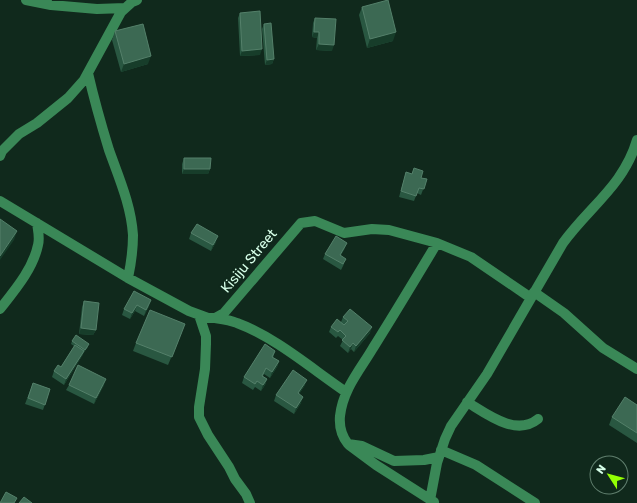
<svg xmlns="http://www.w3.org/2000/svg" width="637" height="503" font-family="Rubik,sans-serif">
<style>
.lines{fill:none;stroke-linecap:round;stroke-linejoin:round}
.minor{stroke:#3a8857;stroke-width:10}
.wall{fill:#295741}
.shaded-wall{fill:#173d2a}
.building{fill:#3c6953;stroke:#54806a}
.labels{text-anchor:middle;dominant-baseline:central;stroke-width:4;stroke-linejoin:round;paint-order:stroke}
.street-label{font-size:14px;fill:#d7ffe9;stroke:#10291c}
</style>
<rect width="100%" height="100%" fill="#10291c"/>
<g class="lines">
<path class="minor" d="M 26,0 L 51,5 L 97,9 L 125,8
M 88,73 C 94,99 101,124 109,150 C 119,178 131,205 133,235 C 133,250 131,264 128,278
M 0,156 L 2,151 L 19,134 L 37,123 L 68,98 L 84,80 L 121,12 L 132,2 L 137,0
M 0,201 L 128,278 L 189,311 L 208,318 L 215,318 L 224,313 L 301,223 L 315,221 L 344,233 L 372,229 L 389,230 L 437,243 L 471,257 L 531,298
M 437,243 C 416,278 395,313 373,348 C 360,370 343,389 340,416 C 339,427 341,435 348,444 L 362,446 L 394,461 L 424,460 L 439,457
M 534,292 L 564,313 L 603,348 L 637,369
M 0,309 C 15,290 33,269 38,245 C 40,238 38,230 37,223
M 199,315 L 206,336 L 206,344 L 205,369 L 199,407 L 199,417 L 208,435 L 229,467 L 235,479 L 246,494 L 250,503
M 215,318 C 222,319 230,320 237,323 C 275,337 312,369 346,392
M 467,402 C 487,414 516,437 538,419
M 349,445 L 376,465 L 434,502
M 441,450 L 476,465 L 535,503
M 430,500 L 437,463 L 445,439 L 451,426 L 487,374 L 563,243 C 589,207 624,185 637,140"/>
</g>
<path class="wall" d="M 362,7 L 393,41 L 367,48 L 359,15 Z
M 240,13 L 260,55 L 240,56 L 238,18 Z
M 315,18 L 332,51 L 316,50 L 317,38 L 312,37 L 313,23 Z
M 264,24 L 274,59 L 272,64 L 265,65 L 262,29 Z
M 115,31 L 148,64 L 121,72 L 112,40 Z
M 184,158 L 210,169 L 208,174 L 182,174 L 182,164 Z
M 414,168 L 421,178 L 427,179 L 421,195 L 417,193 L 414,201 L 399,197 L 406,172 L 412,174 Z
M 191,233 L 216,242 L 211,251 L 189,239 Z
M 345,248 L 341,255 L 344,264 L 341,270 L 323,259 L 325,254 Z
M 134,291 L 149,306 L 144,316 L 135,311 L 130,319 L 122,315 L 124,309 Z
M 84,301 L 96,330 L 93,335 L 79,334 L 82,307 Z
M 343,317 L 370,333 L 354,352 L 351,349 L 348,353 L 340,346 L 343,340 L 338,336 L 336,338 L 329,332 L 331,327 L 341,322 Z
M 182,332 L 168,365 L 133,351 L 136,343 Z
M 72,341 L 88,347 L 84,352 L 82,356 L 64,385 L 52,377 L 54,371 L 61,367 L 74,346 L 71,344 Z
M 275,351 L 273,358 L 279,361 L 277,367 L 270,378 L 264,374 L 263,376 L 267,379 L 265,385 L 261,391 L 255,387 L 253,390 L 242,383 L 244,377 Z
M 33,383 L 50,389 L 43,410 L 25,404 Z
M 69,385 L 104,385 L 94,404 L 66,390 Z
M 305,385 L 299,394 L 301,403 L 294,414 L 274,401 L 276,395 Z
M 637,405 L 637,443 L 609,425 L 612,417 Z"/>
<path class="shaded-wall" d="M 314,32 L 319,32 L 317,38 L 312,37 Z
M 396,32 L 393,41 L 367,48 L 370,39 Z
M 319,44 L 334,45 L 332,51 L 316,50 Z
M 262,49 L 260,55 L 240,56 L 242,51 Z
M 151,56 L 148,64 L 121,72 L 124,64 Z
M 274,59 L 272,64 L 265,65 L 267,60 Z
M 184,169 L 210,169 L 208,174 L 182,174 Z
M 17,231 L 14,240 L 0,260 L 0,256 Z
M 218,236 L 216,242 L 211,251 L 213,245 Z
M 347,243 L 345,248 L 338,260 L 340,255 Z
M 151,300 L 149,306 L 144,316 L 146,310 Z
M 137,305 L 135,311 L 130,319 L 132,313 Z
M 372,327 L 370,333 L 354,352 L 356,346 Z
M 81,328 L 96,330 L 93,335 L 79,334 Z
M 353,343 L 351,349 L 348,353 L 350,347 Z
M 84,351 L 82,356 L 64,385 L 66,379 Z
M 279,361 L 277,367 L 270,378 L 272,372 Z
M 106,379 L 104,385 L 94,404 L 96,398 Z
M 267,379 L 265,385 L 261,391 L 263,385 Z
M 307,380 L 305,385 L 296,399 L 298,393 Z
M 303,397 L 301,403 L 294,414 L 296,408 Z"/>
<path class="building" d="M 388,0 L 396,32 L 370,39 L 362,7 Z
M 260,11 L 262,49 L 242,51 L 240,13 Z
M 315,18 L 336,19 L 334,45 L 319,44 L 319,32 L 314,32 Z
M 271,23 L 274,59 L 267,60 L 264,24 Z
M 143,24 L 151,56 L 124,64 L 115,31 Z
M 184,158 L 211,158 L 210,169 L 184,169 Z
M 414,168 L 423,171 L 421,178 L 427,179 L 424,189 L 419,188 L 416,196 L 401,191 L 406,172 L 412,174 Z
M 0,219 L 17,231 L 0,256 Z
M 197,224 L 218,236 L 213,245 L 191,233 Z
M 336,236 L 347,243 L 340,255 L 346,259 L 343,264 L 325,254 Z
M 134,291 L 151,300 L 146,310 L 137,305 L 132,313 L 124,309 Z
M 84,301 L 99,303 L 96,330 L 81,328 Z
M 350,309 L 372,327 L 356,346 L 353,343 L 350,347 L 342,340 L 346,336 L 340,330 L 338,332 L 331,327 L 337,319 L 344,325 L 348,321 L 343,317 Z
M 150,310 L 185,324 L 172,357 L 136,343 Z
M 76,335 L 89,344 L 85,350 L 72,341 Z
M 265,344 L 275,351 L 272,357 L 279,361 L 272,372 L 266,368 L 262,376 L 267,379 L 263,385 L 257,381 L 255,384 L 244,377 Z
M 75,345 L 84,351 L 66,379 L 54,371 L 58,365 L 61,367 Z
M 78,365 L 106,379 L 96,398 L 69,385 Z
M 293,370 L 307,380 L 298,393 L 303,397 L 296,408 L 276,395 Z
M 33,383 L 50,389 L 45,405 L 28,398 Z
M 625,397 L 637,405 L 637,433 L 612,417 Z
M 6,492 L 17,498 L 14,503 L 0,503 Z
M 24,497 L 32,503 L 19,503 Z"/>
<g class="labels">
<g class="street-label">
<text transform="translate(249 261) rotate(-50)">Kisiju Street</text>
</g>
</g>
<g transform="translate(609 475) rotate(306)"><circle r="19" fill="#10291c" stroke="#607f6e"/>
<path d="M0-3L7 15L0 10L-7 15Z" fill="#93ff03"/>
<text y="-6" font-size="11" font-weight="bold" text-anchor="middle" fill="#d7ffe9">N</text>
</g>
</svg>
